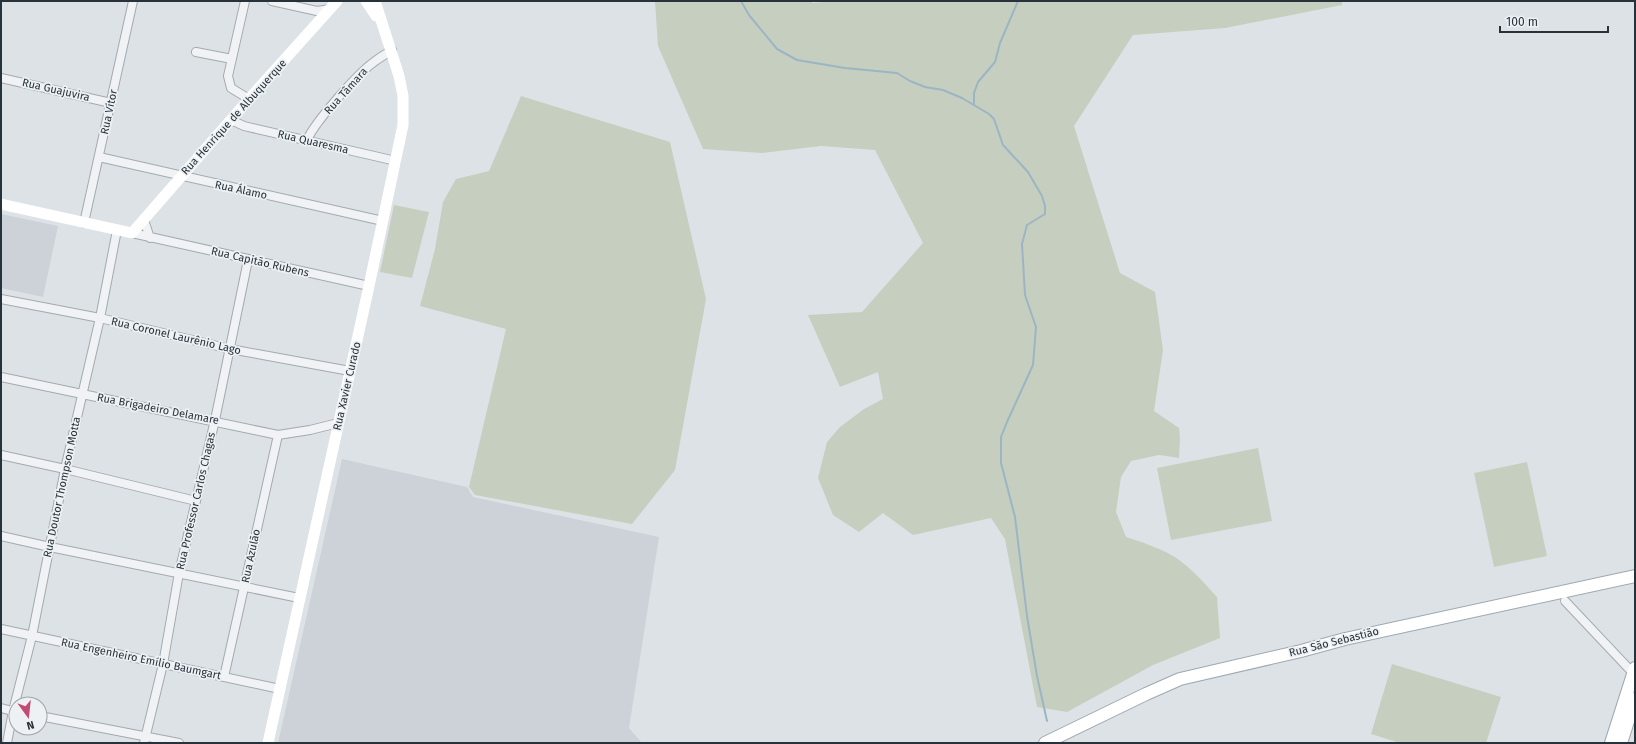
<svg xmlns="http://www.w3.org/2000/svg" width="1636" height="744" font-family="'Fira Sans',sans-serif">
<style>
.built{fill:#ccd2d7}
.green{fill:#c6cfbf}
.lines{fill:none;stroke-linecap:round;stroke-linejoin:round}
.stream{stroke:#9bb5c4;stroke-width:2}
.minor-casing{stroke:#a3aaaf;stroke-width:10}
.primary-casing{stroke:#9ea8b1;stroke-width:14}
.minor{stroke:#f0f2f5;stroke-width:8}
.secondary{stroke:#fff;stroke-width:11}
.primary{stroke:#fff;stroke-width:12}
.labels{text-anchor:middle;dominant-baseline:central;stroke-width:3.5;stroke-linejoin:round;paint-order:stroke}
.street-label{font-size:11px;fill:#28323b;stroke:#edf1f4}
</style>
<rect width="100%" height="100%" fill="#dde2e6"/>
<path class="built" d="M 1,214 L 58,226 L 43,297 L 1,288 Z
M 342,459 L 467,487 L 473,497 L 659,537 L 629,728 L 642,743 L 278,743 Z"/>
<path class="green" d="M 655,1 L 812,1 L 812,3 L 837,1 L 1342,1 L 1342,5 L 1225,28 L 1133,35 L 1074,126 L 1120,273 L 1155,292 L 1163,350 L 1154,411 L 1179,428 L 1180,437 L 1179,458 L 1159,455 L 1131,461 L 1121,477 L 1116,512 L 1126,537 C 1142,542 1159,548 1173,556 C 1190,566 1204,583 1217,597 L 1220,638 L 1153,665 L 1067,712 L 1037,707 L 1005,539 L 991,518 L 913,535 L 883,513 L 859,532 L 833,515 L 818,478 L 827,442 L 840,427 L 864,409 L 883,399 L 878,372 L 840,387 L 808,315 L 862,312 L 923,243 L 875,150 L 821,146 L 762,153 L 703,149 L 658,46 Z
M 521,96 L 670,142 L 706,299 L 675,470 L 632,524 L 475,495 L 469,487 L 506,329 L 420,306 L 435,249 L 443,202 L 456,179 L 489,171 Z
M 394,205 L 429,212 L 412,278 L 380,272 Z
M 1258,448 L 1272,521 L 1171,540 L 1157,468 Z
M 1527,462 L 1547,556 L 1494,567 L 1474,473 Z
M 1392,664 L 1501,697 L 1486,743 L 1400,743 L 1371,734 Z"/>
<g class="lines">
<path class="stream" d="M 741,1 L 749,15 L 777,49 L 797,60 L 845,68 L 897,73 L 910,81 L 925,87 L 943,90 L 962,98 L 989,114 L 994,119 L 1003,145 L 1028,172 L 1042,196 L 1045,206 L 1045,214 L 1027,225 L 1022,244 L 1025,295 L 1036,327 L 1033,365 L 1007,422 L 1001,437 L 1001,463 L 1015,517 L 1027,616 L 1037,676 L 1047,721
M 974,104 L 974,93 L 978,82 L 995,62 L 1000,43 L 1018,1"/>
<g class="minor-casing">
<path id="minor" d="M 245,1 L 228,76 L 231,88 L 249,99
M 272,1 L 317,11 L 330,9
M 196,52 L 232,59
M 1,78 L 111,103
M 231,120 L 244,126 L 396,161
M 307,140 C 315,122 357,74 374,62 C 379,58 386,54 392,50
M 99,157 L 383,221
M 144,220 L 150,238
M 84,223 L 133,1
M 132,233 L 369,286
M 1,299 L 100,318 L 230,349 L 350,371
M 1,377 L 278,435 L 310,430 L 338,423
M 1,455 L 65,469 L 196,501
M 1,536 L 50,547 L 299,598
M 1565,601 L 1633,673
M 1,629 L 280,689
M 224,677 L 278,435
M 1,708 L 16,712
M 40,716 L 179,743
M 7,743 L 13,711 L 32,636 L 65,469 L 100,318 L 117,230
M 144,743 L 163,664 L 179,573 L 215,420 L 248,260"/>
</g>
<g class="primary-casing">
<path id="primary" d="M 1045,743 L 1146,694 L 1180,679 L 1301,651 L 1345,639 L 1635,576
M 1611,743 L 1635,668
M 1621,743 L 1635,699"/>
</g>
<use href="#minor" class="minor"/>
<path class="secondary" d="M 366,1 L 376,16
M 1,204 L 132,233 L 249,99 L 337,1
M 268,743 L 369,286 L 403,125 L 403,96 L 399,76 L 375,1"/>
<use href="#primary" class="primary"/>
</g>
<g class="labels">
<g class="street-label">
<text transform="translate(56 90) rotate(13)">Rua Guajuvira</text>
<text transform="translate(346 91) rotate(-48)">Rua Tâmara</text>
<text transform="translate(109 112) rotate(-78)">Rua Vítor</text>
<text transform="translate(234 117) rotate(-48)">Rua Henrique de Albuquerque</text>
<text transform="translate(313 142) rotate(13)">Rua Quaresma</text>
<text transform="translate(241 190) rotate(12)">Rua Álamo</text>
<text transform="translate(260 262) rotate(13)">Rua Capitão Rubens</text>
<text transform="translate(176 336) rotate(13)">Rua Coronel Laurênio Lago</text>
<text transform="translate(347 386) rotate(-77)">Rua Xavier Curado</text>
<text transform="translate(158 409) rotate(11)">Rua Brigadeiro Delamare</text>
<text transform="translate(62 487) rotate(-78)">Rua Doutor Thompson Motta</text>
<text transform="translate(196 501) rotate(-77)">Rua Professor Carlos Chagas</text>
<text transform="translate(251 556) rotate(-78)">Rua Azulão</text>
<text transform="translate(1334 642) rotate(-14)">Rua São Sebastião</text>
<text transform="translate(141 659) rotate(12)">Rua Engenheiro Emílio Baumgart</text>
</g>
</g>
<rect width="1636" height="744" fill="none" stroke="#28323b" stroke-width="4"/>
<g transform="translate(28 716) rotate(165)"><circle r="19" fill="#edf1f4" stroke="#9ea5aa"/>
<path d="M0-3L7 15L0 10L-7 15Z" fill="#c34b71"/>
<text y="-6" font-size="11" font-weight="bold" text-anchor="middle" fill="#28323b">N</text>
</g>
<path d="M1500 26v6h108v-6" fill="none" stroke="#28323b" stroke-width="2"/>
<text x="1506" y="26" font-size="12" fill="#28323b" stroke="#edf1f4" stroke-width="3" paint-order="stroke">100 m</text>
</svg>
